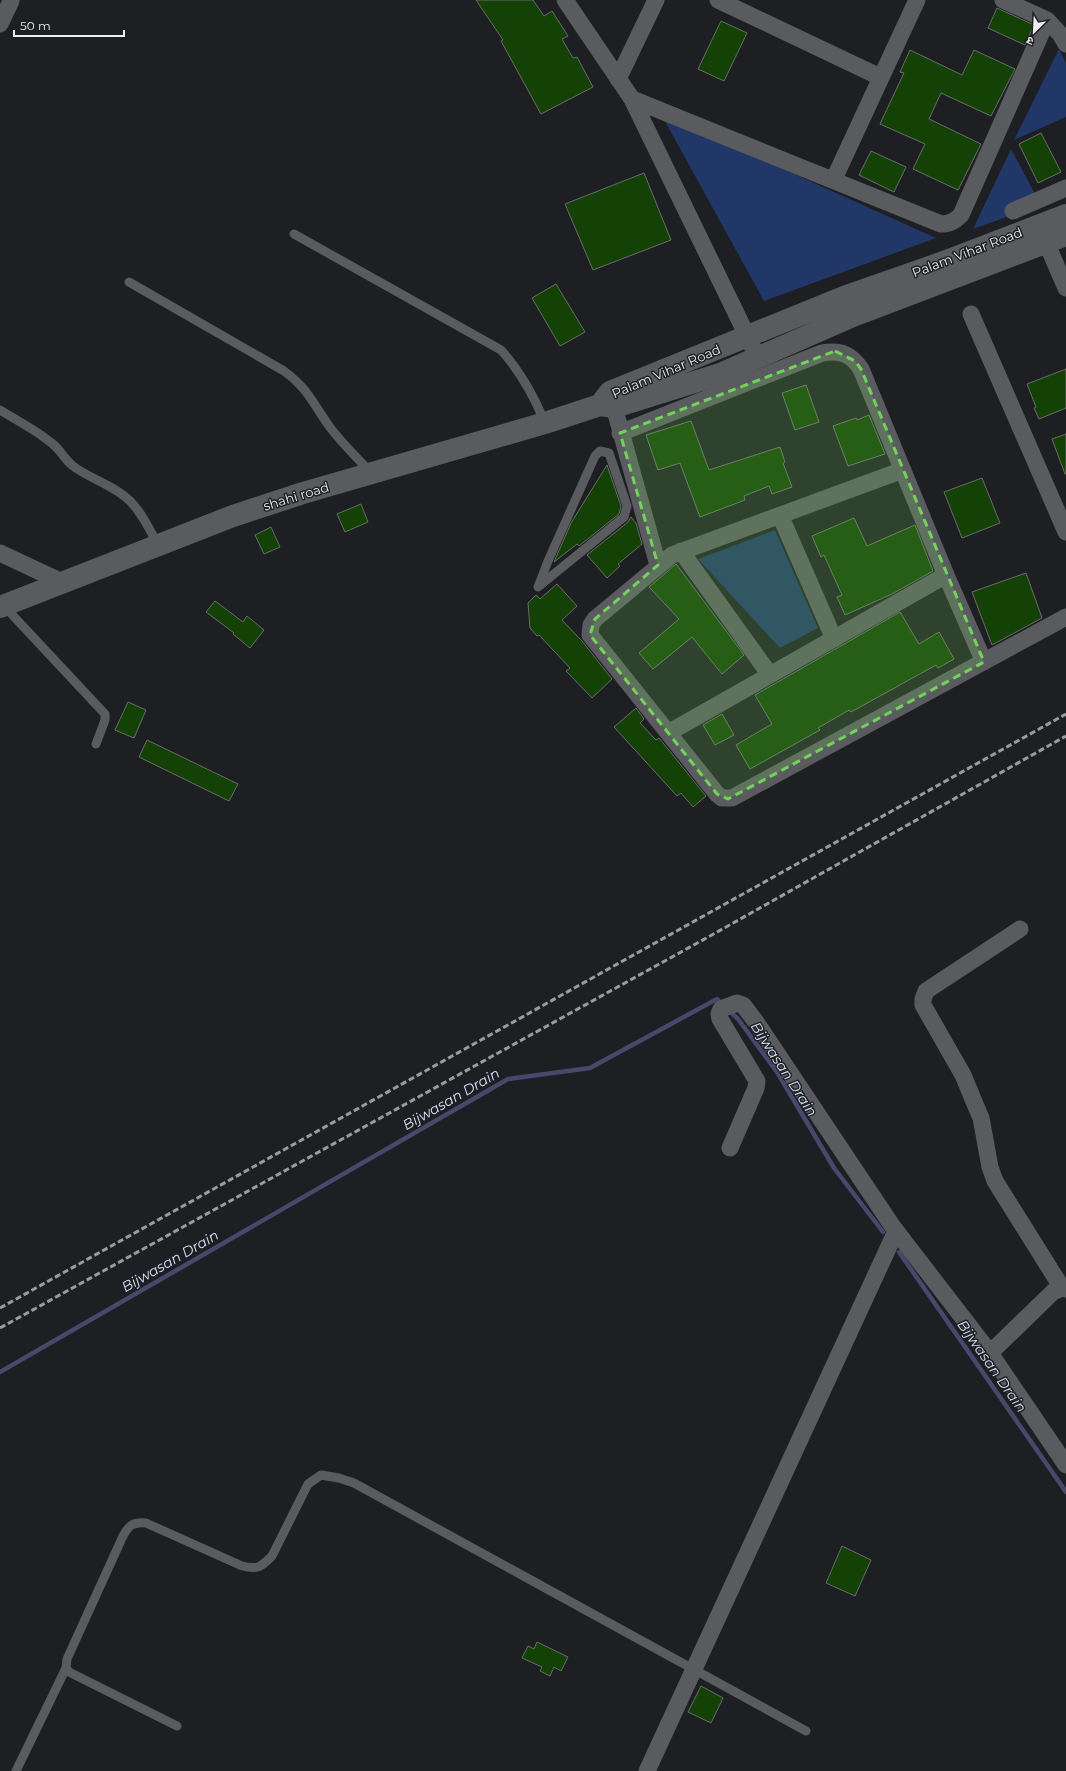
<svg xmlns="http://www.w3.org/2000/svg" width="1066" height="1771" font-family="Montserrat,'Noto Sans Devanagari',sans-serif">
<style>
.green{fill:#213767}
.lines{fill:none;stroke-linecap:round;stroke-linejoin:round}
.stream{stroke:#47486c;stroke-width:4.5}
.building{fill:#134106;stroke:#6a6d69}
.service{stroke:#595b5f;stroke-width:9}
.minor{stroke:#595b5f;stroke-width:17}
.tertiary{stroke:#595b5f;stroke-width:22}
.rail{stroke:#999b9e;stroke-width:3;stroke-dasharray:6 3;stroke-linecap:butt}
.marked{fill:#73d25c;fill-opacity:0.2;stroke:#73d25c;stroke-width:3;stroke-dasharray:8 5;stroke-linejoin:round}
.labels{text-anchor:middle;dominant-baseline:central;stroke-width:3;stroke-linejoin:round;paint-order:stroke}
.street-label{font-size:13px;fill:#ecedf0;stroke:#1d1f23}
.water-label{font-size:14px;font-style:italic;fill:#d8e3f8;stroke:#1d1f23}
</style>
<rect width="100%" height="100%" fill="#1d1f23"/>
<path class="green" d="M 1059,49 L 1066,63 L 1066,117 L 1014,140 Z
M 661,114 L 936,238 L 764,301 Z
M 1011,149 L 1041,205 L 973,229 Z
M 775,530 L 818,628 L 780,648 L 698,559 Z"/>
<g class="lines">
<path class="stream" d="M 728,1010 L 738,1019 L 777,1072 L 834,1168 L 883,1232
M 899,1252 L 1066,1492
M 0,1372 L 508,1079 L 590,1068 L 717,999 L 723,1005"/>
</g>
<path class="building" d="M 476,0 L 533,0 L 544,16 L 552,11 L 568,36 L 562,39 L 573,58 L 577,57 L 593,87 L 541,114 L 501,41 L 503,40 Z
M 997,8 L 1034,25 L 1025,45 L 988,28 Z
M 721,21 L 747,33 L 724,81 L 698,69 Z
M 910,50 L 962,75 L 974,50 L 1015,69 L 991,116 L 941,93 L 929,119 L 981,144 L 958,190 L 913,169 L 925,144 L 880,124 L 904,73 L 900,72 Z
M 1041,133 L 1061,172 L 1038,183 L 1019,144 Z
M 871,151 L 906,167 L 894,192 L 859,175 Z
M 644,173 L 671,240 L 593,270 L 565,204 Z
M 556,284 L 585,332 L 560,346 L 532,298 Z
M 1066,369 L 1066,408 L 1039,419 L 1034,408 L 1036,407 L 1027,384 Z
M 806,385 L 819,422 L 795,430 L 782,393 Z
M 869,415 L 885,454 L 848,466 L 833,426 L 856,418 L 857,420 Z
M 691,421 L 709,470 L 780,447 L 785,462 L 783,463 L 792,487 L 772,494 L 769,486 L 744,496 L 745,500 L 700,517 L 680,463 L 658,470 L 646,435 Z
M 1066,434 L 1066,474 L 1065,474 L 1052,439 Z
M 607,465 L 621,506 L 619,514 L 579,546 L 577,544 L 554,562 L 571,523 Z
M 982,478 L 1000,523 L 962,538 L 944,492 Z
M 361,504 L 368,522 L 345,532 L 337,514 Z
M 631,517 L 636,523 L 642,544 L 618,564 L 620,566 L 607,578 L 587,555 L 628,522 Z
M 854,518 L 867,546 L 915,525 L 933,571 L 892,594 L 845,615 L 837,597 L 842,595 L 824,555 L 821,557 L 812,536 Z
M 271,527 L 280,547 L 264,554 L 255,535 Z
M 676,564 L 744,655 L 722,674 L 692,637 L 653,669 L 639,653 L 679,619 L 649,587 Z
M 1026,573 L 1042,618 L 992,645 L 972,592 Z
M 557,584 L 577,606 L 562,620 L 582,641 L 612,679 L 592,698 L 566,671 L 570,668 L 539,635 L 537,636 L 530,628 L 528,603 L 536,595 L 540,599 Z
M 215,601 L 243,622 L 247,616 L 264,630 L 250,648 L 233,634 L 234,633 L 206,612 Z
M 900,612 L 919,644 L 939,632 L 954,659 L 938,668 L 936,665 L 851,712 L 849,710 L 818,728 L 820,730 L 750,769 L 736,745 L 772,724 L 755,695 Z
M 128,702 L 146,710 L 134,738 L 115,730 Z
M 636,708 L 644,719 L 640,723 L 656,740 L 659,738 L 706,796 L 693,807 L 681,793 L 677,796 L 614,727 Z
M 722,714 L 734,735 L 715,745 L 703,725 Z
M 147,740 L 238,784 L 229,801 L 139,757 Z
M 842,1546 L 871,1560 L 855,1596 L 826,1583 Z
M 537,1642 L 568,1657 L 561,1671 L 554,1667 L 550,1676 L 540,1671 L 542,1667 L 522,1658 L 528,1646 L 534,1649 Z
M 701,1686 L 723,1698 L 711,1723 L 688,1712 Z"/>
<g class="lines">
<path class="service" d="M 294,234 L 501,350 C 521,372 534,396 545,423
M 129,282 L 284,371 C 307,388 311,400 327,423 C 339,441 356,456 370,472
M 0,410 C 18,421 38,431 54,445 C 61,451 65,460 73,466 C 90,479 114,485 130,501 C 142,513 150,530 158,545
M 600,451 L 609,453 L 627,506 L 624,517 L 538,587 L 548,561 L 595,456 Z
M 4,606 L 105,714 L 105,720 L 96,744
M 177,1726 L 69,1672 L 66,1668 L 67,1659 L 123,1536 C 129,1525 133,1522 146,1523 L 242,1566 C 258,1570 261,1567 272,1556 L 308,1484 L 321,1475 L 339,1478 L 354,1483 L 806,1731
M 16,1771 L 66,1668"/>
<path class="minor" d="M 565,0 L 632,99 L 753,348
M 718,0 L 880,77
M 1003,0 L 1047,20 L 1060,34 L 1066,44
M 0,24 L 11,1
M 618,79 L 656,0
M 632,99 L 941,224 C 950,224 955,221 961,215 L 1047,20
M 834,179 L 917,0
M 1013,211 L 1066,188
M 1046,242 L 1066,288
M 971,314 L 1066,532
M 611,396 L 658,565
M 620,433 L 822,353 C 841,350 851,354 861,369 L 946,575 L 984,662
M 903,470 L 672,555 L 595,619 L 591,625 L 590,635 L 717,794 L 722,798 L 732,798 L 1066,617
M 780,515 L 834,639
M 681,551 L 770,675
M 0,553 L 64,583
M 668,733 L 946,575
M 1020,929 L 926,991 L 923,999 L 923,1005 L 963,1075 L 975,1104 L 981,1118 L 990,1167 L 995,1181 L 1062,1288 L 1066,1289
M 730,1148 L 756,1088 L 757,1081 L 720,1019 L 719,1014 L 721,1009 L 737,1003 L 743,1005 L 756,1022 L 893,1227 L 990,1353 L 1066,1465
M 990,1353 L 1053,1292 L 1062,1288
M 647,1771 L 896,1231"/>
<path class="tertiary" d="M 600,405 L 610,392 L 844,297 L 941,263 L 1066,215
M 0,607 L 233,516 L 303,493 L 545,423 L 600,405 L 615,407 L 720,374 L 853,316 L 1066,235"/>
<path class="rail" d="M 0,1308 L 1066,714
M 0,1328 L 710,936 L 1066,736"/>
</g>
<path class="marked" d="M 835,351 L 855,361 L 861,369 L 984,662 L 728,799 L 717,794 L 590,635 L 595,619 L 658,565 L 620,433 Z"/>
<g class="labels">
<g class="street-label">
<text transform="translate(967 252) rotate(-21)">Palam Vihar Road</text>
<text transform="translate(666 371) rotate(-23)">Palam Vihar Road</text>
<text transform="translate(296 496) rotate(-17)">shahi road</text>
</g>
<g class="water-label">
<text transform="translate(784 1069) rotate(57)">Bijwasan Drain</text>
<text transform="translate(451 1099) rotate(-30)">Bijwasan Drain</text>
<text transform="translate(170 1261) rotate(-30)">Bijwasan Drain</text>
<text transform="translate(992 1366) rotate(55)">Bijwasan Drain</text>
</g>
</g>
<g transform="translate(1034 32) rotate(204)" stroke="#1d1f23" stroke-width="3" paint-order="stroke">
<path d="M0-3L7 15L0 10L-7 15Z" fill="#ecedf0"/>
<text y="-6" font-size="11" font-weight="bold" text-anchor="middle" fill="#ecedf0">उ</text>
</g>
<path d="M14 30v6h110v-6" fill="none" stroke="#ecedf0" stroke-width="2"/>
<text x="20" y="30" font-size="12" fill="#ecedf0" stroke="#1d1f23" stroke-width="3" paint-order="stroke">50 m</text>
</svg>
